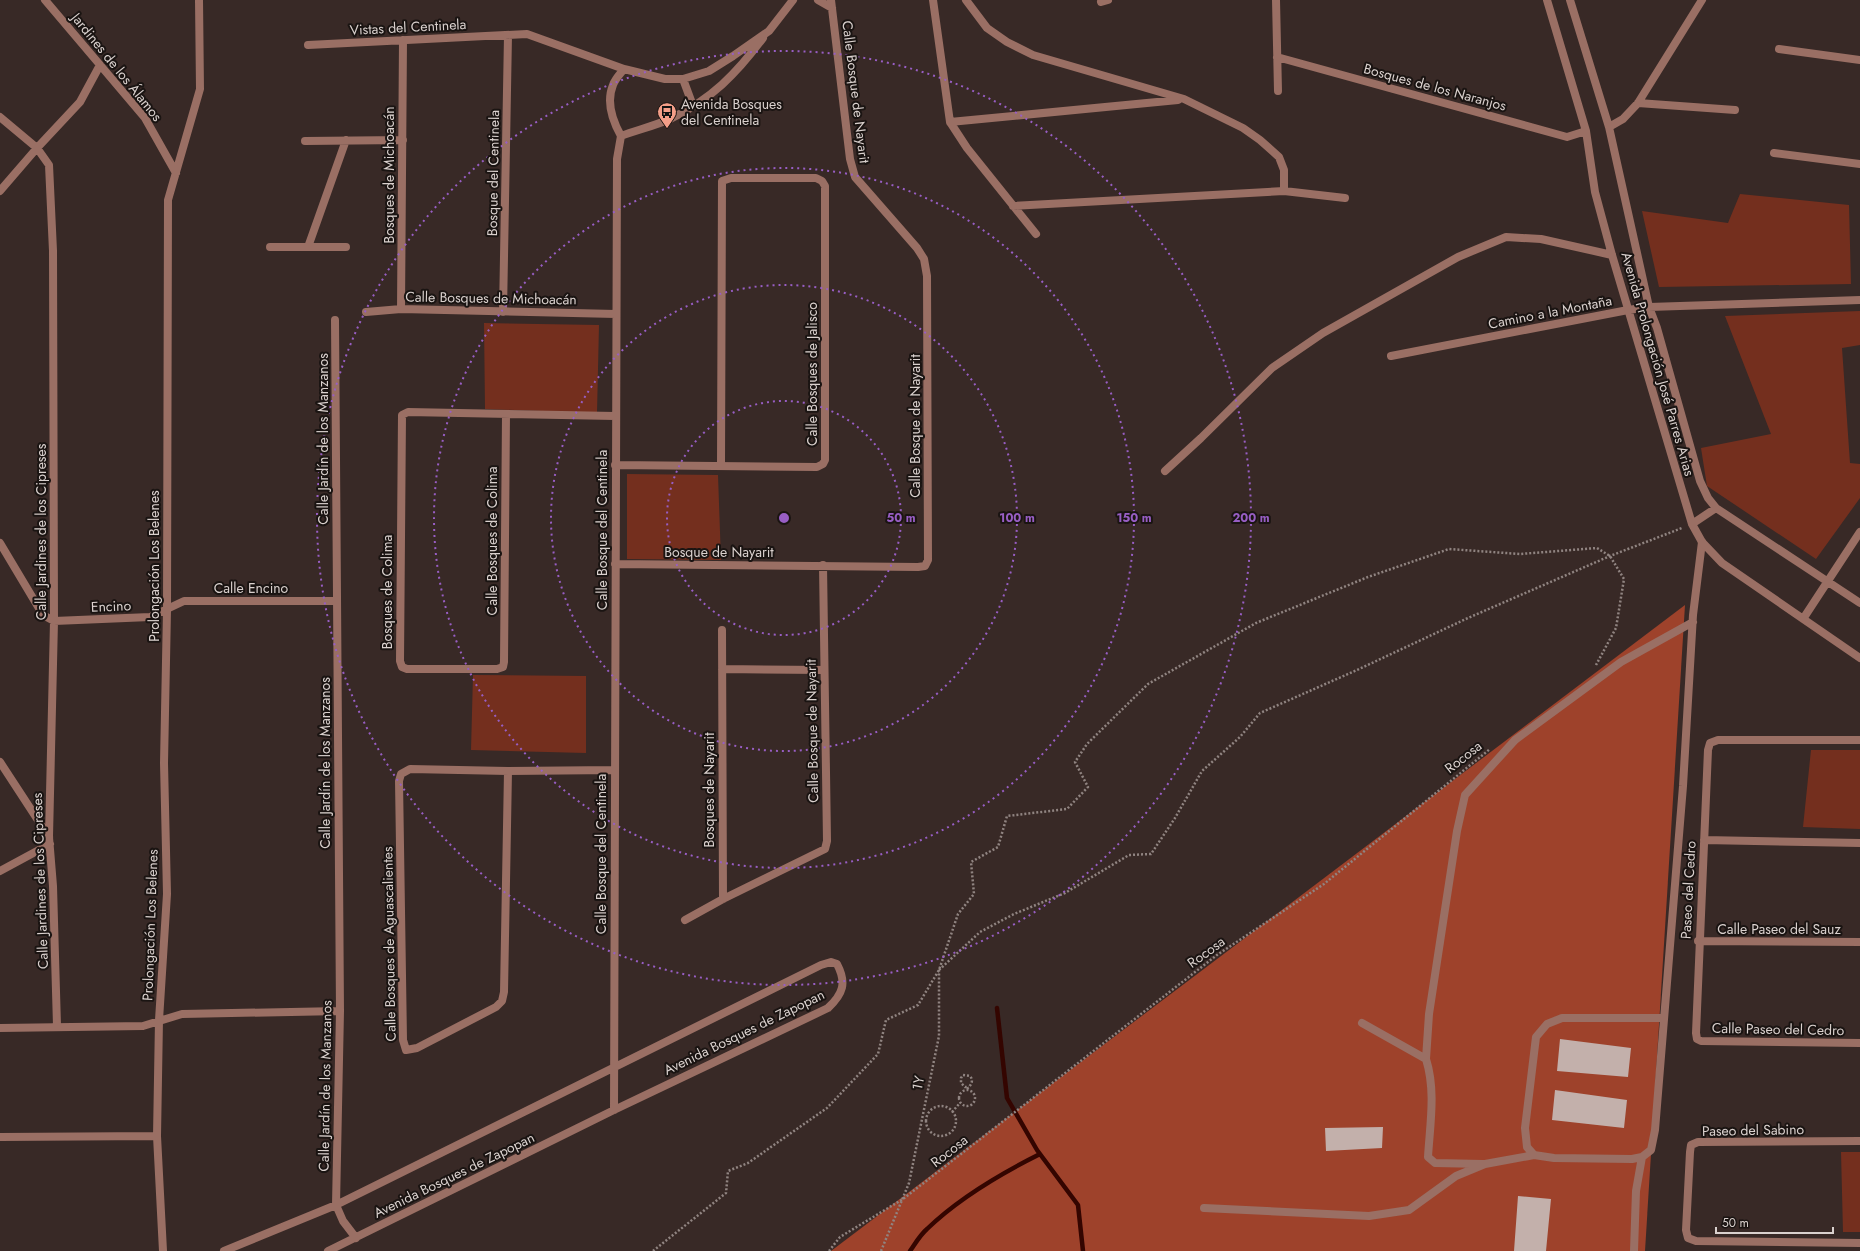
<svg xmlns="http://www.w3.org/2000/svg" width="1860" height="1251" font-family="Jost,sans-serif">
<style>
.green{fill:#742f1e}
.forest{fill:#9e422b}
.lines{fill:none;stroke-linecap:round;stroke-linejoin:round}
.stream{stroke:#340500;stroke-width:4.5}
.building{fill:#c3b0ab}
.path{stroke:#908481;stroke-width:2.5;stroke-dasharray:2 2;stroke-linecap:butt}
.lane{stroke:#9a6f64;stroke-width:8}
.street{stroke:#9a6f64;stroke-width:8}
.ring{fill:none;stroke:#985ec4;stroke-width:2;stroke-dasharray:2 4}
.labels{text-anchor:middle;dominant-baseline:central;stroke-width:4;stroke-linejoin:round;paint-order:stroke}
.street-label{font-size:14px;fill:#dad1ce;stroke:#1a1412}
.poi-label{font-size:14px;fill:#dad1ce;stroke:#1a1412;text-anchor:start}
.centre{fill:#985ec4;stroke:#1a1412;stroke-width:2}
.ring-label{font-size:12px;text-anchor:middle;font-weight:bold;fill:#985ec4;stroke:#1a1412;stroke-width:4;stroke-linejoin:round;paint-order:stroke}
</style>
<rect width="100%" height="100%" fill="#382926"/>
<path class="green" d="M 1740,194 L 1849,205 L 1851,284 L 1659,287 L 1642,211 L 1728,223 Z
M 1860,311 L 1860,345 L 1842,348 L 1850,463 L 1860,464 L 1860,498 L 1816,559 L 1707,486 L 1701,448 L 1771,434 L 1725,316 Z
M 484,323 L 599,325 L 597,413 L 485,409 Z
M 627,474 L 718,475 L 721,560 L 627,559 Z
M 473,675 L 586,676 L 586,753 L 471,750 Z
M 1811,750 L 1860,750 L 1860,829 L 1803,827 Z
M 1841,1152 L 1860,1152 L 1860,1232 L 1843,1232 Z"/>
<path class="forest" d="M 1685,605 L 1645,1251 L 831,1251 Z"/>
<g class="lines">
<path class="stream" d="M 997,1008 L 1007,1098 L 1037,1150 L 1078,1205 L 1083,1251
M 910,1251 C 915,1244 920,1235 927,1229 C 959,1198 1000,1174 1040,1154"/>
</g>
<path class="building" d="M 1560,1039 L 1631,1048 L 1628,1077 L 1557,1071 Z
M 1555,1090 L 1627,1100 L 1624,1128 L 1552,1120 Z
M 1383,1127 L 1382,1148 L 1326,1151 L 1325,1128 Z
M 1518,1196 L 1551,1199 L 1546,1251 L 1514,1251 Z"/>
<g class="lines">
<path class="path" d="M 939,970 L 980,932 L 1014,914 L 1065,893 L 1129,855 L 1151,854 L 1175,818 L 1202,771 L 1240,737 L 1260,713 L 1357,670 L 1468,618 L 1610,556 L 1682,528
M 967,1089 C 971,1085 974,1081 970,1076 L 963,1075 L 961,1078 L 961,1083 L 965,1087 L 969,1087
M959 1098a8 8 0 1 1 16 0a8 8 0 1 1-16 0Z
M926 1121a15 15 0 1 1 30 0a15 15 0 1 1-30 0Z
M 952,1112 L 960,1103
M 653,1251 L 726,1193 L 728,1171 L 748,1163 L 827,1108 L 878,1054 L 886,1020 L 918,1005 L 939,970 L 958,914 L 974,894 L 971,862 L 998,847 L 1007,816 L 1067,809 L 1088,787 L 1075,762 L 1087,744 L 1148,684 L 1256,623 L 1368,577 L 1449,549 L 1520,554 L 1597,548 L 1610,556 L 1624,579 L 1616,628 L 1596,665
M 829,1251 L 840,1237 L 903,1199 L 1217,955 L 1324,884 L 1490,749
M 881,1251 L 909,1183 L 939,1036 L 939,970"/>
<path class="lane" d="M 1391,356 L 1628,310
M 1664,1018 L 1562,1018 L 1547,1024 L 1536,1037 L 1525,1128 L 1527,1147 L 1534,1155 L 1554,1158 L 1632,1159 L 1642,1157 L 1651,1150 L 1655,1130 L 1683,786 L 1693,615 L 1702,542
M 1362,1023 L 1426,1059 C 1436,1091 1430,1124 1428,1157 L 1435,1163 L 1483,1164
M 1426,1059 L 1429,1014 L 1457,831 L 1465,795 L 1515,740 L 1621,662 L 1693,622
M 1204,1208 L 1369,1216 L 1409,1210 L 1456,1176 L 1485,1164 L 1534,1155
M 1634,1251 L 1636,1191 L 1642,1157"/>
<path class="street" d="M 45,0 L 145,118 L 176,173
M 818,0 L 832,8
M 933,0 L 950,122 L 967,148 L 1036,234
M 966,0 L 987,28 L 1007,42 L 1033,55 L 1184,99 L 1243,128 L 1260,140 L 1279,157 L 1284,170 L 1284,191
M 1276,0 L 1278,91
M 1547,0 L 1586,131 L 1595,192 L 1612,255 L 1692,524 L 1702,542 L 1722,563 L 1860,658
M 1570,0 L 1609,127 L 1649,307 L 1657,328 L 1700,481 L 1708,498 L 1716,508 L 1860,603
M 1101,2 L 1108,0
M 308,45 L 527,34 L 624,69 L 665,79 L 683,79 L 709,71 L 733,56 L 769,31 L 793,0
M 1779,49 L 1860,60
M 1277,57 L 1567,137 L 1586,131
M 683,79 L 693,106
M 1638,103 L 1735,110
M 0,117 L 37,148 L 49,165 L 53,251 L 54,621 L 49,837 L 53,886 L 57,1026
M 950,122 L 1178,100
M 1609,127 L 1623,119 L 1638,103 L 1702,0
M 621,136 C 637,130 654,126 670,119 C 711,100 737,73 763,38
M 621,136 C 612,120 606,102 613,85 C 615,79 620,74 624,69
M 305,141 L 403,140
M 1774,153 L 1860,164
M 0,191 L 37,148 L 80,102 L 100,65
M 1013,206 L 1284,191 L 1345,198
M 270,247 L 346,247
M 308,247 L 346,140
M 401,309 L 403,40
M 1628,310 L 1649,307 L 1860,300
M 366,312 L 401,309 L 616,314
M 503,312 L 508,35
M 335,320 L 340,1011 L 336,1205 L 343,1221 L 356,1238
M 506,414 L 504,662 L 503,667 L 497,669 L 407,669 L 402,667 L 400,661 L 402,415 L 408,412 L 615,416
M 615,465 L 817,467 L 823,464 L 825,460 L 825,186 L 822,181 L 816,178 L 731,178 L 722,181 L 721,465
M 1165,471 L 1201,438 L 1272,368 L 1323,333 L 1458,257 L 1506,237 L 1541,239 L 1612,255
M 1692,524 L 1716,508
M 0,543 L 43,615 L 54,621 L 150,617 L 184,601 L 337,601
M 615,564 L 918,567 L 925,566 L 928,560 L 927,276 L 924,259 L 917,248 L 855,177 L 850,159 L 831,0
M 1803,619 L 1860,532
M 722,630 L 723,899
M 722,669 L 824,670
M 1860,740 L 1718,740 L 1710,743 L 1708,750 L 1696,1033 L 1697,1039 L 1701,1041 L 1860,1043
M 0,762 L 49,837
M 508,771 L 504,992 L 502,1001 L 496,1007 L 417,1048 L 406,1050 L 403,1040 L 399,781 L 401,774 L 410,769 L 508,771 L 615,770
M 1704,840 L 1860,843
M 0,871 L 50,844
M 685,920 L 723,899 L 825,849 L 827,841 L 823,565
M 1698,941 L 1860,942
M 0,1028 L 143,1026 L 182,1014 L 340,1011
M 614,1110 L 617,159 L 621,136
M 0,1137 L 157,1136
M 1860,1141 L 1698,1142 L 1691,1145 L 1690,1152 L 1686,1230 L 1688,1238 L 1696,1241 L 1860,1243
M 163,1251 L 157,1136 L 159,1020 L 167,894 L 164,763 L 167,610 L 168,200 L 200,89 L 199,0
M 224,1251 L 336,1205 L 821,965 L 831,962 L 837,964 C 847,983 843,994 828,1008 L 614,1110 L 328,1251"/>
</g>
<g class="ring">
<circle cx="784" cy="518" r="117"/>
<circle cx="784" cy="518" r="233"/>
<circle cx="784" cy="518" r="350"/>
<circle cx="784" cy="518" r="467"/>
</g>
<defs>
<g id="bus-pin" transform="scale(1)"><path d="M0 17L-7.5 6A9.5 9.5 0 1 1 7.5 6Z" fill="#f49e88" stroke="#1a1412"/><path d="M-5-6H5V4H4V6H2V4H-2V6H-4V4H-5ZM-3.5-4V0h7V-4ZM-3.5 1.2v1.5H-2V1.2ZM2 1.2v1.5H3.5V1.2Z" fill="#111"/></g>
</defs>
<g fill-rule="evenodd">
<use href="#bus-pin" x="667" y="112"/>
</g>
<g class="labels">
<g class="street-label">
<text transform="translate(408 27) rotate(-3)">Vistas del Centinela</text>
<text transform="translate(117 67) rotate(51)">Jardines de los Álamos</text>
<text transform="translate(1435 87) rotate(15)">Bosques de los Naranjos</text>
<text transform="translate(856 92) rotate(83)">Calle Bosque de Nayarit</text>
<text transform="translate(493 173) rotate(-89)">Bosque del Centinela</text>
<text transform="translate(389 175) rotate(-90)">Bosques de Michoacán</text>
<text transform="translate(491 298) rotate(1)">Calle Bosques de Michoacán</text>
<text transform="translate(1550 312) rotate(-11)">Camino a la Montaña</text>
<text transform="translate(1658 364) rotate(74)">Avenida Prolongación José Parres Arias</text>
<text transform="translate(812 374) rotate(-90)">Calle Bosques de Jalisco</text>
<text transform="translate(915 426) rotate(-90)">Calle Bosque de Nayarit</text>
<text transform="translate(323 439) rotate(-90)">Calle Jardín de los Manzanos</text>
<text transform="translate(602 530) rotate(-90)">Calle Bosque del Centinela</text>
<text transform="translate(41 532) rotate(-90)">Calle Jardines de los Cipreses</text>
<text transform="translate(492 541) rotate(-90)">Calle Bosques de Colima</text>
<text x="719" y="552">Bosque de Nayarit</text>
<text transform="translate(154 566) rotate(-90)">Prolongación Los Belenes</text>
<text x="251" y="588">Calle Encino</text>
<text transform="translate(387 592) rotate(-90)">Bosques de Colima</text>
<text transform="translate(111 606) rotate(-2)">Encino</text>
<text transform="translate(812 731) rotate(-91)">Calle Bosque de Nayarit</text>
<text transform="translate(1463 757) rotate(-38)">Rocosa</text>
<text transform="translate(325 763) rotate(-90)">Calle Jardín de los Manzanos</text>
<text transform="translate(709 790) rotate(-90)">Bosques de Nayarit</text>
<text transform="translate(601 854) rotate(-90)">Calle Bosque del Centinela</text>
<text transform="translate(40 881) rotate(-92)">Calle Jardines de los Cipreses</text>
<text transform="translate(1688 890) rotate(-87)">Paseo del Cedro</text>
<text transform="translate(150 925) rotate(-88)">Prolongación Los Belenes</text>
<text x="1779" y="929">Calle Paseo del Sauz</text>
<text transform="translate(389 944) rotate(-91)">Calle Bosques de Aguascalientes</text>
<text transform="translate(1206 952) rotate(-36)">Rocosa</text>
<text transform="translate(1778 1029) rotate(1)">Calle Paseo del Cedro</text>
<text transform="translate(744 1032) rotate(-26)">Avenida Bosques de Zapopan</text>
<text transform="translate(918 1083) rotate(-78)">1Y</text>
<text transform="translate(325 1086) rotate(-89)">Calle Jardín de los Manzanos</text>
<text transform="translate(1753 1130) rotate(-1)">Paseo del Sabino</text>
<text transform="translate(949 1151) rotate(-38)">Rocosa</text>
<text transform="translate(454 1175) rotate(-26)">Avenida Bosques de Zapopan</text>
</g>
<g class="poi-label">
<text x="681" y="104">Avenida Bosques<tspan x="681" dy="16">del Centinela</tspan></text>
</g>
</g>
<circle cx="784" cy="518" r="6" class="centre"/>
<g class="ring-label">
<text x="901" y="522">50 m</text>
<text x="1017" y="522">100 m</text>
<text x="1134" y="522">150 m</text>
<text x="1251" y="522">200 m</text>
</g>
<path d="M1716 1227v6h117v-6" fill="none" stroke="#dad1ce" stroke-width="2"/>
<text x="1722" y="1227" font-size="12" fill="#dad1ce" stroke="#1a1412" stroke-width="3" paint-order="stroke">50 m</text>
</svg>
